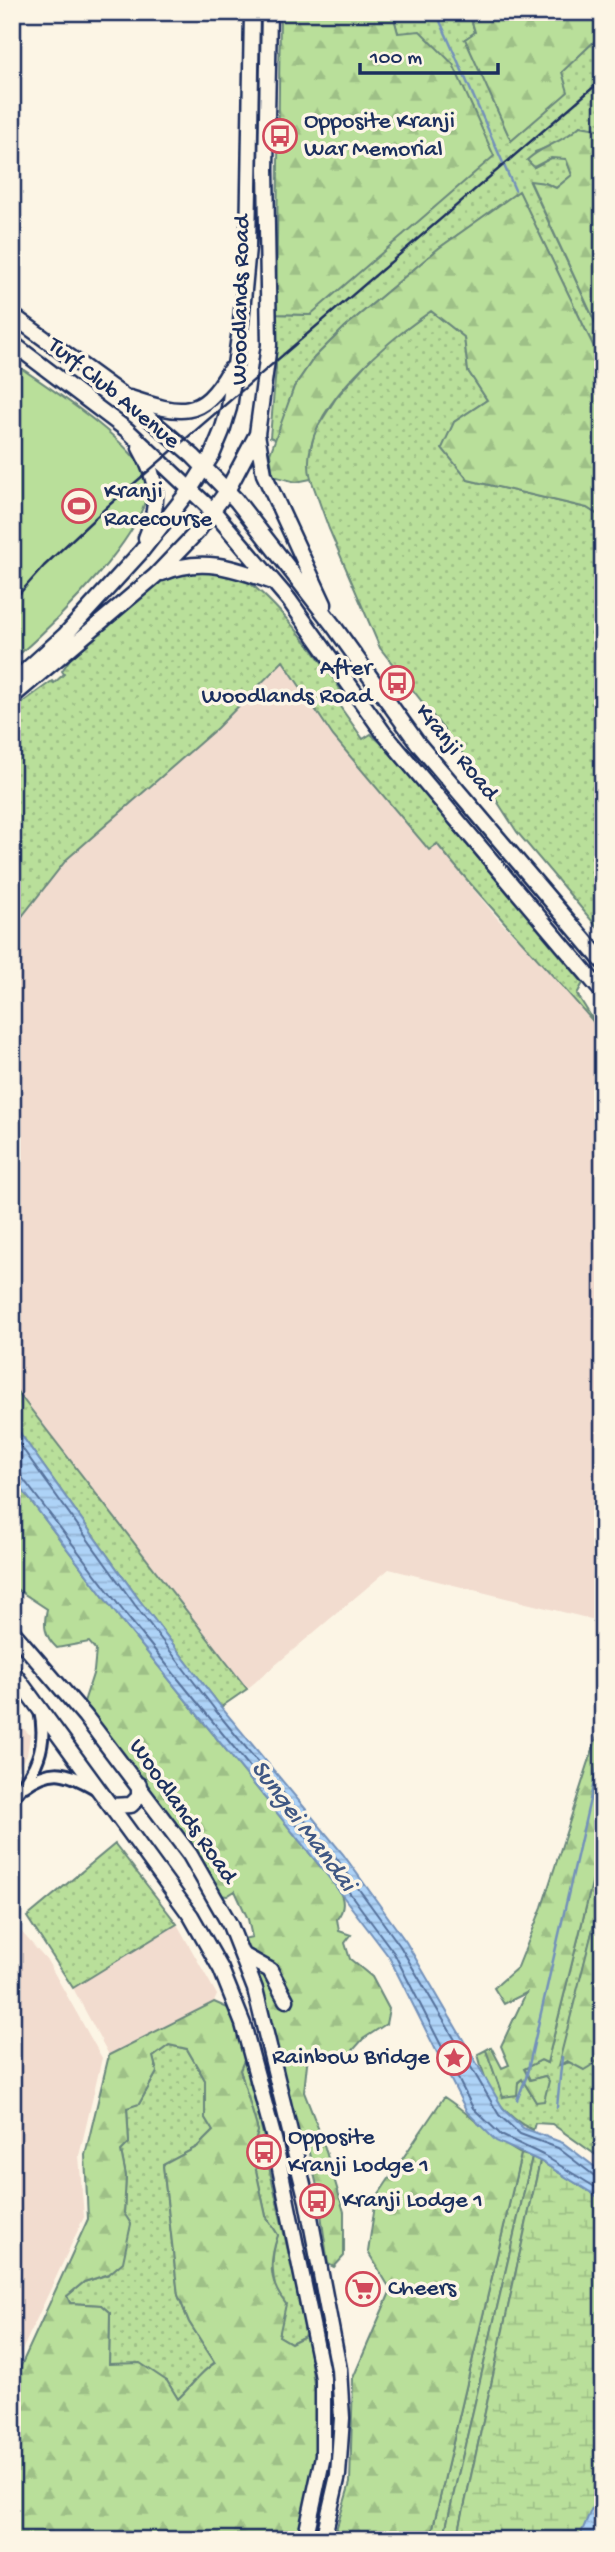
<svg xmlns="http://www.w3.org/2000/svg" width="615" height="2552" font-family="'Gochi Hand',sans-serif">
<style>
.built{fill:#f2dccf}
.green{fill:url(#green-dots);stroke:#6a877c;stroke-width:2}
.forest{fill:url(#forest-firs);stroke:#6a877c;stroke-width:2;fill-rule:evenodd}
.wetland{fill:url(#wetland-marsh);stroke:#6a877c;stroke-width:2}
.pitch{fill:#b9df9a;stroke:#6a877c;stroke-width:2}
.water{fill:url(#water-rules);stroke:#7391ba;stroke-width:2}
.lines{fill:none;stroke-linecap:round;stroke-linejoin:round}
.shore{stroke:#56719b;stroke-width:2}
.stream{stroke:#7391ba;stroke-width:2.5}
.minor-casing{stroke:#1b2f5e;stroke-width:16}
.major-casing{stroke:#1b2f5e;stroke-width:19}
.minor{stroke:#fcf5e5;stroke-width:10}
.major{stroke:#fcf5e5;stroke-width:14}
.rail{stroke:#1b2f5e;stroke-width:2.5}
.labels{text-anchor:middle;dominant-baseline:central;stroke-width:7;stroke-linejoin:round;paint-order:stroke}
.poi-label{font-size:24px;fill:#1b2f5e;stroke:#fcf5e5;text-anchor:start}
.street-label{font-size:24px;fill:#1b2f5e;stroke:#fcf5e5}
.water-label{font-size:26px;font-style:italic;fill:#405884;stroke:#fcf5e5}
</style>
<defs>
<pattern id="green-dots" width="8" height="8" patternUnits="userSpaceOnUse" patternTransform="scale(1.75)"><rect width="8" height="8" fill="#b9df9a"/><path d="M2 2h.1M6 6h.1" fill="none" stroke="#9ec087" stroke-width="1.8" stroke-linecap="round"/></pattern>
<pattern id="forest-firs" width="22" height="20" patternUnits="userSpaceOnUse" patternTransform="scale(1.75)"><rect width="22" height="20" fill="#b9df9a"/><path d="M5 1l3.5 6h-7zM16 11l3.5 6h-7z" fill="#9ec087"/></pattern>
<pattern id="wetland-marsh" width="20" height="14" patternUnits="userSpaceOnUse" patternTransform="scale(1.75)"><rect width="20" height="14" fill="#b9df9a"/><path d="M1 5h8M5 5V1M11 12h8M15 12V8" fill="none" stroke="#9ec087"/></pattern>
<pattern id="water-rules" width="6" height="5" patternUnits="userSpaceOnUse" patternTransform="scale(1.75)"><rect width="6" height="5" fill="#aed3f7"/><path d="M0 2.5h6" fill="none" stroke="#95b5d6"/></pattern>
</defs>
<rect width="100%" height="100%" fill="#fcf5e5"/>
<filter id="ink" filterUnits="userSpaceOnUse"><feTurbulence type="fractalNoise" baseFrequency=".0143" numOctaves="2"/><feDisplacementMap in="SourceGraphic" scale="14" xChannelSelector="R" yChannelSelector="G"/><feConvolveMatrix kernelMatrix="1 2 1 2 8 2 1 2 1" color-interpolation-filters="sRGB"/></filter>
<g filter="url(#ink)">
<path class="built" d="M 283,661 L 333,736 L 429,850 L 436,844 L 498,919 L 543,963 L 603,1033 L 603,1622 L 389,1569 L 247,1689 L 12,1385 L 12,929 L 67,859 L 217,728 Z
M 12,1717 L 30,1735 L 27,1755 L 12,1774 Z
M 12,1921 L 48,1962 L 102,2058 L 79,2156 L 84,2217 L 12,2372 Z
M 177,1924 L 217,1995 L 214,2002 L 109,2055 L 73,1988 Z"/>
<path class="green" d="M 397,12 L 469,12 L 475,33 L 465,39 L 561,72 L 603,33 L 603,130 L 580,126 L 564,141 L 535,152 L 534,167 L 551,158 L 566,158 L 572,175 L 556,188 L 545,183 L 530,182 L 603,339 L 603,366 L 519,192 L 439,248 L 345,327 L 314,358 L 294,387 L 277,440 L 270,437 L 276,368 L 276,314 L 311,315 L 398,33 L 395,22 Z
M 431,311 L 464,337 L 468,371 L 487,400 L 454,422 L 468,480 L 587,508 L 603,518 L 603,934 L 517,832 L 484,781 L 380,648 L 329,529 L 311,479 L 307,464 L 315,431 L 336,398 L 379,349 Z
M 201,569 C 213,571 228,572 238,576 C 266,588 331,669 344,696 L 336,701 L 363,739 L 371,734 L 384,746 L 583,983 L 577,994 L 597,1026 C 544,964 488,907 437,844 L 429,850 L 333,736 L 283,661 L 217,728 L 67,859 L 12,929 L 12,710 L 52,681 L 54,683 L 64,674 L 62,671 L 70,659 L 157,583 L 171,576 Z
M 12,1385 L 247,1689 L 221,1707 L 140,1601 L 12,1422 Z
M 603,1839 L 603,1889 L 559,2065 L 601,2054 L 598,2038 L 603,2021 L 603,2160 L 552,2124 L 535,2123 L 533,2130 C 502,2117 485,2086 478,2054 L 486,2050 L 503,2097 L 522,2079 L 536,2102 L 545,2076 L 530,2080 L 524,2068 L 541,2060 L 547,2063 Z
M 115,1844 L 177,1924 L 73,1988 L 27,1917 Z
M 169,2045 L 187,2049 L 205,2080 L 205,2118 L 213,2131 L 197,2147 L 163,2165 L 178,2295 L 189,2322 L 215,2362 C 199,2373 192,2386 178,2399 L 167,2381 L 109,2364 L 110,2313 L 101,2305 L 70,2303 L 67,2296 L 84,2282 L 109,2274 L 124,2213 L 126,2176 L 121,2151 L 129,2143 L 127,2107 L 139,2104 L 157,2072 L 153,2057 Z
M 245,2058 L 265,2143 L 260,2145 L 263,2158 L 267,2158 L 307,2335 L 291,2343 L 279,2336 C 285,2300 263,2276 278,2235 L 266,2216 L 252,2152 L 258,2131 L 240,2070 Z
M 521,2154 L 532,2157 L 443,2540 L 430,2540 Z"/>
<path class="forest" d="M 280,12 L 397,12 L 395,22 L 398,33 L 420,31 L 453,64 L 494,156 L 310,315 L 276,314 Z
M 469,12 L 603,12 L 603,33 L 562,72 L 568,92 L 511,141 L 465,39 L 475,32 Z
M 580,126 L 603,130 L 603,339 L 530,181 L 545,183 L 556,188 L 572,175 L 566,159 L 551,158 L 534,167 L 527,160 C 543,145 561,144 580,126 Z
M 519,191 L 603,366 L 603,518 L 587,508 L 468,480 L 442,448 L 454,422 L 487,400 L 468,371 L 464,337 L 431,311 C 385,343 294,416 311,479 L 296,482 L 273,476 L 270,454 L 294,387 L 314,358 L 345,327 L 439,248 Z
M 12,1476 L 121,1620 L 320,1866 C 333,1883 353,1899 337,1919 L 339,1931 L 351,1935 L 345,1943 L 350,1959 L 372,1977 L 389,2009 L 386,2024 L 363,2039 L 348,2056 L 308,2054 L 304,2092 L 322,2138 L 344,2212 L 344,2256 L 334,2267 L 328,2264 L 317,2186 L 308,2149 L 301,2148 L 239,1940 L 252,1937 L 248,1919 L 235,1891 L 227,1896 L 219,1895 L 83,1705 L 94,1671 L 96,1650 L 89,1642 L 57,1648 C 44,1636 43,1625 47,1609 L 12,1586 Z
M 603,1718 L 603,1839 L 547,2063 L 541,2060 L 524,2069 L 530,2080 L 545,2076 L 549,2081 L 544,2101 L 536,2102 L 522,2079 L 518,2082 L 517,2095 L 503,2097 L 486,2050 L 491,2047 L 502,2068 L 509,2065 L 501,2046 L 526,1993 L 504,2004 L 494,1988 L 518,1967 L 542,1907 Z
M 603,1889 L 603,2021 C 601,2026 598,2033 598,2038 C 597,2058 606,2057 584,2070 L 567,2061 L 558,2066 Z
M 214,2002 L 230,2009 L 245,2058 L 240,2070 L 258,2131 L 252,2152 L 266,2216 L 278,2235 C 269,2261 268,2282 286,2304 L 279,2336 L 291,2343 L 307,2335 L 317,2405 L 316,2454 L 298,2540 L 12,2540 L 12,2379 L 15,2379 L 88,2219 L 85,2155 L 109,2055 ZM 169,2045 L 187,2049 L 205,2080 L 205,2118 L 213,2131 L 197,2147 L 163,2165 L 178,2295 L 189,2322 L 215,2363 C 199,2373 192,2386 178,2399 L 167,2381 L 140,2363 L 109,2364 L 110,2313 L 101,2305 L 70,2303 L 67,2296 L 84,2282 L 109,2274 L 123,2262 L 131,2224 L 124,2213 L 126,2176 L 121,2151 L 129,2143 L 127,2108 L 139,2104 L 157,2072 L 153,2057 Z
M 444,2097 C 472,2115 492,2139 521,2154 L 430,2540 L 333,2540 L 350,2483 L 353,2378 L 391,2290 L 368,2252 L 376,2198 Z
M 532,2157 L 540,2161 L 457,2540 L 443,2540 Z"/>
<path class="wetland" d="M 540,2161 L 603,2200 L 603,2482 L 581,2540 L 457,2540 Z"/>
<path class="pitch" d="M 12,362 C 45,385 132,440 146,476 C 163,522 46,631 12,661 Z"/>
<path class="water" d="M 12,1422 L 140,1601 L 221,1707 L 343,1854 L 406,1942 L 504,2110 L 523,2128 L 563,2143 L 603,2173 L 603,2200 L 540,2161 L 496,2141 L 467,2112 L 389,1957 L 320,1866 L 121,1620 L 12,1476 Z
M 603,2482 L 603,2540 L 581,2540 L 582,2531 Z"/>
<g class="lines">
<path class="shore" d="M 12,1434 L 135,1605 L 216,1711 L 337,1859 L 400,1946 L 499,2115 L 520,2134 L 558,2148 L 596,2177 L 603,2178
M 12,1473 L 21,1476 L 127,1616 L 326,1861 L 394,1953 L 473,2108 L 501,2135 L 543,2155 L 603,2192"/>
<path class="stream" d="M 436,12 L 515,190
M 517,2100 L 526,2078 L 603,1743
M 557,2107 L 562,2057"/>
<g class="minor-casing">
<path id="minor" d="M 12,435 L 12,437
M 25,1786 C 53,1766 67,1772 95,1788
M 12,1798 C 36,1772 48,1746 40,1711"/>
</g>
<g class="major-casing">
<path id="major" d="M 12,315 L 122,395 L 193,456 L 236,500 L 333,625 L 419,745 L 603,962
M 12,343 L 127,430 L 214,512 L 289,600 L 383,732 L 603,993
M 130,398 C 179,414 201,422 230,370
M 257,434 L 264,474 L 324,604
M 140,448 C 158,479 160,504 146,538
M 162,573 C 202,556 234,568 273,582
M 12,683 L 65,635 L 140,553 L 191,488 L 212,455 L 222,431 L 229,408 L 241,322 L 248,247 L 252,12
M 12,697 L 155,576 L 197,532 L 227,491 L 257,434 L 269,345 L 266,169 L 269,12
M 12,1631 L 85,1716 L 190,1855 L 230,1925 L 255,1989 L 307,2201 L 339,2369 L 342,2418 L 338,2475 L 323,2540
M 12,1671 L 191,1916 L 221,1969 L 243,2024 L 274,2139 L 323,2378 L 323,2456 L 305,2540
M 111,1806 L 131,1805 L 139,1797 L 139,1785
M 243,1955 L 270,1970 L 286,2000"/>
</g>
<use href="#minor" class="minor"/>
<use href="#major" class="major"/>
<path class="rail" d="M 12,602 L 44,566 L 108,506 L 603,79"/>
</g>
</g>
<defs>
<g id="bus-ring" transform="scale(1.75)"><circle r="9.5" fill="#fcf5e5" stroke="#d1495b" stroke-width="1.5"/><path d="M-5-6H5V4H4V6H2V4H-2V6H-4V4H-5ZM-3.5-4V0h7V-4ZM-3.5 1.2v1.5H-2V1.2ZM2 1.2v1.5H3.5V1.2Z" fill="#d1495b"/></g>
<g id="stadium-ring" transform="scale(1.75)"><circle r="9.5" fill="#fcf5e5" stroke="#d1495b" stroke-width="1.5"/><path d="M0-5a6.5 5 0 1 0 0 10a6.5 5 0 1 0 0-10ZM-3.5-1.8h7v3.6h-7Z" fill="#d1495b"/></g>
<g id="sight-ring" transform="scale(1.75)"><circle r="9.5" fill="#fcf5e5" stroke="#d1495b" stroke-width="1.5"/><path d="M0-6L1.8-2.2L6-1.7L2.9 1.2L3.7 5.4L0 3.3L-3.7 5.4L-2.9 1.2L-6-1.7L-1.8-2.2Z" fill="#d1495b"/></g>
<g id="supermarket-ring" transform="scale(1.75)"><circle r="9.5" fill="#fcf5e5" stroke="#d1495b" stroke-width="1.5"/><path d="M-6-5.5h2.5l.6 2H6L4.5 2H-2.5L-4.4-4H-6ZM-1.5 3.2a1.3 1.3 0 1 0 .1 0ZM3 3.2a1.3 1.3 0 1 0 .1 0Z" fill="#d1495b"/></g>
</defs>
<g fill-rule="evenodd">
<use href="#bus-ring" x="280" y="136"/>
<use href="#stadium-ring" x="79" y="506"/>
<use href="#bus-ring" x="397" y="683"/>
<use href="#sight-ring" x="454" y="2058"/>
<use href="#bus-ring" x="264" y="2152"/>
<use href="#bus-ring" x="317" y="2201"/>
<use href="#supermarket-ring" x="363" y="2289"/>
</g>
<g class="labels">
<g class="poi-label">
<text x="304" y="122">Opposite Kranji<tspan x="304" dy="28">War Memorial</tspan></text>
<text x="104" y="492">Kranji<tspan x="104" dy="28">Racecourse</tspan></text>
<text x="372" y="669" text-anchor="end">After<tspan x="372" dy="28">Woodlands Road</tspan></text>
<text x="430" y="2058" text-anchor="end">Rainbow Bridge</text>
<text x="288" y="2138">Opposite<tspan x="288" dy="28">Kranji Lodge 1</tspan></text>
<text x="342" y="2201">Kranji Lodge 1</text>
<text x="388" y="2289">Cheers</text>
</g>
<g class="street-label">
<text transform="translate(242 300) rotate(-89)">Woodlands Road</text>
<text transform="translate(113 394) rotate(39)">Turf Club Avenue</text>
<text transform="translate(456 753) rotate(51)">Kranji Road</text>
<text transform="translate(182 1812) rotate(55)">Woodlands Road</text>
</g>
<g class="water-label">
<text transform="translate(302 1827) rotate(53)">Sungei Mandai</text>
</g>
</g>
<rect width="615" height="2552" fill="none" stroke="#fcf5e5" stroke-width="42"/>
<rect x="21" y="21" width="573" height="2510" fill="none" stroke="#1b2f5e" stroke-width="2.5" filter="url(#ink)"/>
<path d="M360 63v10h138v-10" fill="none" stroke="#1b2f5e" stroke-width="3.5"/>
<text x="370" y="63" font-size="21" fill="#1b2f5e" stroke="#fcf5e5" stroke-width="5" paint-order="stroke">100 m</text>
</svg>
